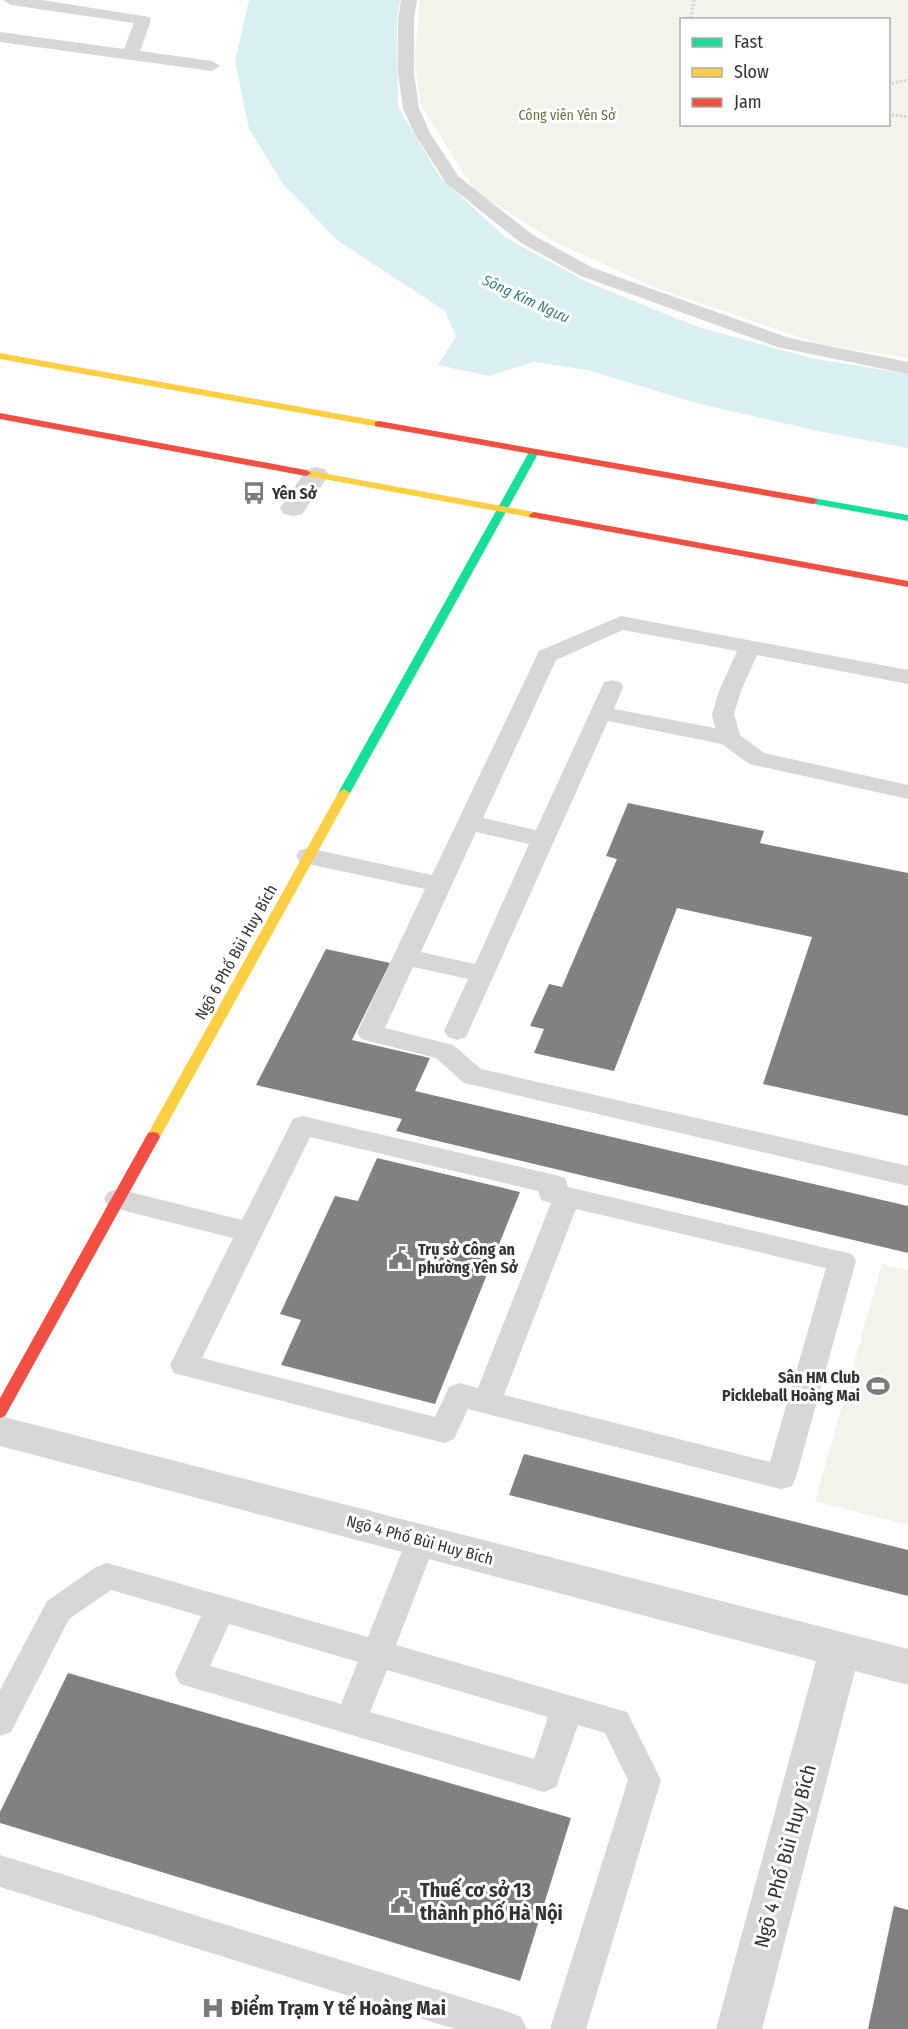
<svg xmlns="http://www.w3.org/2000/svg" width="908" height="2029" font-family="'Fira Sans Condensed',sans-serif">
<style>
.green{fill:#f2f3eb;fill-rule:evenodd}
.water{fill:#d9eff1}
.building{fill:#818181}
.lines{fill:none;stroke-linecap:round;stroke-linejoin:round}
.path{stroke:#d6d6d6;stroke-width:3;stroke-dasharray:2 2;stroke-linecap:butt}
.lane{fill:#d7d7d7;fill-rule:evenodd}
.street{fill:#d7d7d7;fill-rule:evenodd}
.fast{fill:#16e098;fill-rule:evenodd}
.slow{fill:#ffcf43;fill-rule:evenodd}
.jam{fill:#f24e42;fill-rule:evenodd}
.labels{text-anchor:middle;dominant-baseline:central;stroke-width:6;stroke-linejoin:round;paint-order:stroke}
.far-park-label{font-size:14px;fill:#66703f;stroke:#fff}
.far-water-label{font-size:15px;font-style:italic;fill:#387e83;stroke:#fff}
.poi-label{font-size:16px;font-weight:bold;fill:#333;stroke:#fff;text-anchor:start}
.street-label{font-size:16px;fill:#333;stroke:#fff}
.near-street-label{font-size:20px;fill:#333;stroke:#fff}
.near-poi-label{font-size:20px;font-weight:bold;fill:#333;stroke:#fff;text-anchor:start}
</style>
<rect width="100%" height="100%" fill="#fff"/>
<path class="green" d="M 420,0 L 908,0 L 908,358 L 819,344 L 656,288 L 555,242 L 475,191 L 421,106 L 414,61 ZM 682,20 L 888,20 L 888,124 L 682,124 Z
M 882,1264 L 908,1270 L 908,1525 L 815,1501 Z"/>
<path class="water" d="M 249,0 L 400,0 L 397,20 L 398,107 L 440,177 L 505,237 L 587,282 L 698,327 L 811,358 L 908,374 L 908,448 L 818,431 L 696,403 L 588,370 L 533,362 L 489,376 L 438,365 L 456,337 L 445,311 L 337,240 L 283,184 L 249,129 L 235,61 Z"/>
<path class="building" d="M 628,803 L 764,831 L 760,843 L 908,873 L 908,1116 L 763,1084 L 812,937 L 677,908 L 614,1071 L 534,1053 L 544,1029 L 530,1026 L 549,984 L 562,987 L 617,859 L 606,856 Z
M 326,949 L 390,963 L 352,1040 L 430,1058 L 415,1091 L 908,1206 L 908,1253 L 396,1131 L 402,1119 L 256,1085 Z
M 377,1158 L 520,1192 L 435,1404 L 281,1365 L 301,1320 L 280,1314 L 335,1196 L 358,1201 Z
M 524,1454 L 908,1550 L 908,1596 L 509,1495 Z
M 68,1673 L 571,1818 L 520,1981 L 0,1823 L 0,1812 Z
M 894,1906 L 908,1910 L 908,2029 L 868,2029 Z"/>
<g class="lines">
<path class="path" d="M 694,0 L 691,17 L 694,20
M 888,84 L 908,80
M 888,114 L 908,117"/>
<path class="lane" d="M 3,0 L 42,0 L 149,17 L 151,20 L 140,51 L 212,61 L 220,66 L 212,71 L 0,42 L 0,32 L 124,49 L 134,23 L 11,5 Z
M 401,0 L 417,0 L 414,20 L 414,73 L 419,108 L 430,133 L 458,176 L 533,235 L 593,268 L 789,338 L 908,362 L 908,374 L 777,347 L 581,276 L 521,243 L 446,183 L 414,133 L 403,108 L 398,73 L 398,20 Z
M 621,616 L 908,670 L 908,684 L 757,655 L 741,691 L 734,714 L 740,735 L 764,753 L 908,785 L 908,799 L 749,764 L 722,744 L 608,721 L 466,1037 L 457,1040 L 448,1037 L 444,1031 L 468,979 L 413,967 L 385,1028 L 453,1045 L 481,1069 L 908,1166 L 908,1186 L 473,1085 L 464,1083 L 436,1058 L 361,1039 L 357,1033 L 425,889 L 308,864 L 300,862 L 296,856 L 300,850 L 308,848 L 432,875 L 539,651 ZM 623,630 L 737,651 L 719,691 L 712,714 L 715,728 L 614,709 L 623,687 L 620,682 L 612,680 L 604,682 L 536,830 L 483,818 L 556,660 ZM 476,832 L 529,844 L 475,964 L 421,952 Z
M 302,1116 L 555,1175 L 565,1178 L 568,1187 L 852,1254 L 856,1261 L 796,1477 L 792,1486 L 781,1489 L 468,1409 L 454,1439 L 444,1443 L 174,1373 L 170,1365 L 233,1238 L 118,1209 L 108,1206 L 104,1199 L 108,1192 L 118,1189 L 242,1220 L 293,1119 ZM 310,1137 L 538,1191 L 541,1200 L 551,1203 L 478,1388 L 459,1383 L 449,1387 L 435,1417 L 202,1358 ZM 576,1209 L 826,1268 L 770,1462 L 504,1395 Z
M 421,1528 L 432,1532 L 436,1541 L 396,1645 L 627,1712 L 661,1780 L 586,2029 L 550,2029 L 628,1780 L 605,1733 L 578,1725 L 556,1787 L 544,1792 L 180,1684 L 175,1674 L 201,1616 L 111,1590 L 69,1619 L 11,1732 L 0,1736 L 0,1690 L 47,1601 L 96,1567 L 107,1563 L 368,1637 L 406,1541 L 410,1532 ZM 229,1624 L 358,1662 L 341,1704 L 210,1666 ZM 387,1670 L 548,1717 L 534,1759 L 370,1712 Z
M 0,1855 L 509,2012 L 521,2017 L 527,2029 L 455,2029 L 0,1887 Z"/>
<path class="street" d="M 316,467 L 325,469 L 329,475 L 302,514 L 293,516 L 284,514 L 280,508 L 307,469 Z
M 0,1416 L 908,1649 L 908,1685 L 855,1671 L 762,2029 L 716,2029 L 816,1661 L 0,1446 Z"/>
<path class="fast" d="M 534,449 L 539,452 L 350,793 L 348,796 L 340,796 L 338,793 L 529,452 Z
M 813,498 L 908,515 L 908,521 L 809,503 L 809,499 Z"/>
<path class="slow" d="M 0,353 L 379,421 L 384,424 L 379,427 L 0,359 Z
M 306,470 L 534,512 L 539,515 L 534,518 L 302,475 L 302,471 Z
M 344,789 L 350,793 L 160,1137 L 158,1141 L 148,1141 L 146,1137 L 338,793 Z"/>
<path class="jam" d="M 0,413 L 306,470 L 311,473 L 306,476 L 0,419 Z
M 379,421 L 813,498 L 818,501 L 813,504 L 375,426 L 375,422 Z
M 534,512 L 908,581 L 908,587 L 530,517 L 529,515 Z
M 153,1132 L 158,1133 L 160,1137 L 5,1416 L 0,1418 L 0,1398 L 148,1133 Z"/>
</g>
<defs>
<g id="bus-bare" transform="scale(1.8)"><path d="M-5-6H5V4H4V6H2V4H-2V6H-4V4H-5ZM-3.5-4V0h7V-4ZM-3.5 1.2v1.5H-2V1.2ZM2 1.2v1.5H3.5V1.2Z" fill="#7a7a7a" stroke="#fff" stroke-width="2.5" paint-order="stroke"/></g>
<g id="civic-bare" transform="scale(1.8)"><path d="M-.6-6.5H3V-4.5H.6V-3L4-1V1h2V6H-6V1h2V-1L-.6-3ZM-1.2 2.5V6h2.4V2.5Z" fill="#7a7a7a" stroke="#fff" stroke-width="2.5" paint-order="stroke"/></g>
<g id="stadium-bare" transform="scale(1.8)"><path d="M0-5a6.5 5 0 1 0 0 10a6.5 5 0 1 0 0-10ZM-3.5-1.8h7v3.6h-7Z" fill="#7a7a7a" stroke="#fff" stroke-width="2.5" paint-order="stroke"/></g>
<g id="hospital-bare" transform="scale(1.8)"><path d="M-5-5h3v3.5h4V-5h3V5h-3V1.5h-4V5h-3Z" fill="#7a7a7a" stroke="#fff" stroke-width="2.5" paint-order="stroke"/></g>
</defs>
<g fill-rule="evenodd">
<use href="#bus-bare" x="254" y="493"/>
<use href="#civic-bare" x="400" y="1258"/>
<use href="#stadium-bare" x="878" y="1386"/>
<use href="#civic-bare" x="402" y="1902"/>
<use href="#hospital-bare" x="213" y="2008"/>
</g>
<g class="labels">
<g class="far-park-label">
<text x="567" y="115">Công viên Yên Sở</text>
</g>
<g class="far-water-label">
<text transform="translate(526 299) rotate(25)">Sông Kim Ngưu</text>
</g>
<g class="poi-label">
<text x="272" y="493">Yên Sở</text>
<text x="418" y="1249">Trụ sở Công an<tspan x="418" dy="18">phường Yên Sở</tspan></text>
<text x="860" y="1377" text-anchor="end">Sân HM Club<tspan x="860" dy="18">Pickleball Hoàng Mai</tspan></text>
</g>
<g class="street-label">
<text transform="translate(236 952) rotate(-61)">Ngõ 6 Phố Bùi Huy Bích</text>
<text transform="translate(420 1540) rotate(15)">Ngõ 4 Phố Bùi Huy Bích</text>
</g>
<g class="near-street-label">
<text transform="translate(785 1856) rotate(-75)">Ngõ 4 Phố Bùi Huy Bích</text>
</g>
<g class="near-poi-label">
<text x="420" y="1890">Thuế cơ sở 13<tspan x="420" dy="23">thành phố Hà Nội</tspan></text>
<text x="231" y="2008">Điểm Trạm Y tế Hoàng Mai</text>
</g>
</g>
<rect x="680" y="18" width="210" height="108" fill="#ffffff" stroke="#adadad" stroke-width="1.5"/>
<rect x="692" y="38" width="30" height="9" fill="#16e098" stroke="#adadad" stroke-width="1.5"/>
<text x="734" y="48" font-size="18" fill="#333333">Fast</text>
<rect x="692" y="68" width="30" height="9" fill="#ffcf43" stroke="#adadad" stroke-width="1.5"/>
<text x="734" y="78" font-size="18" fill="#333333">Slow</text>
<rect x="692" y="98" width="30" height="9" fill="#f24e42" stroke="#adadad" stroke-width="1.5"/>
<text x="734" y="108" font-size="18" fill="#333333">Jam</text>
</svg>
